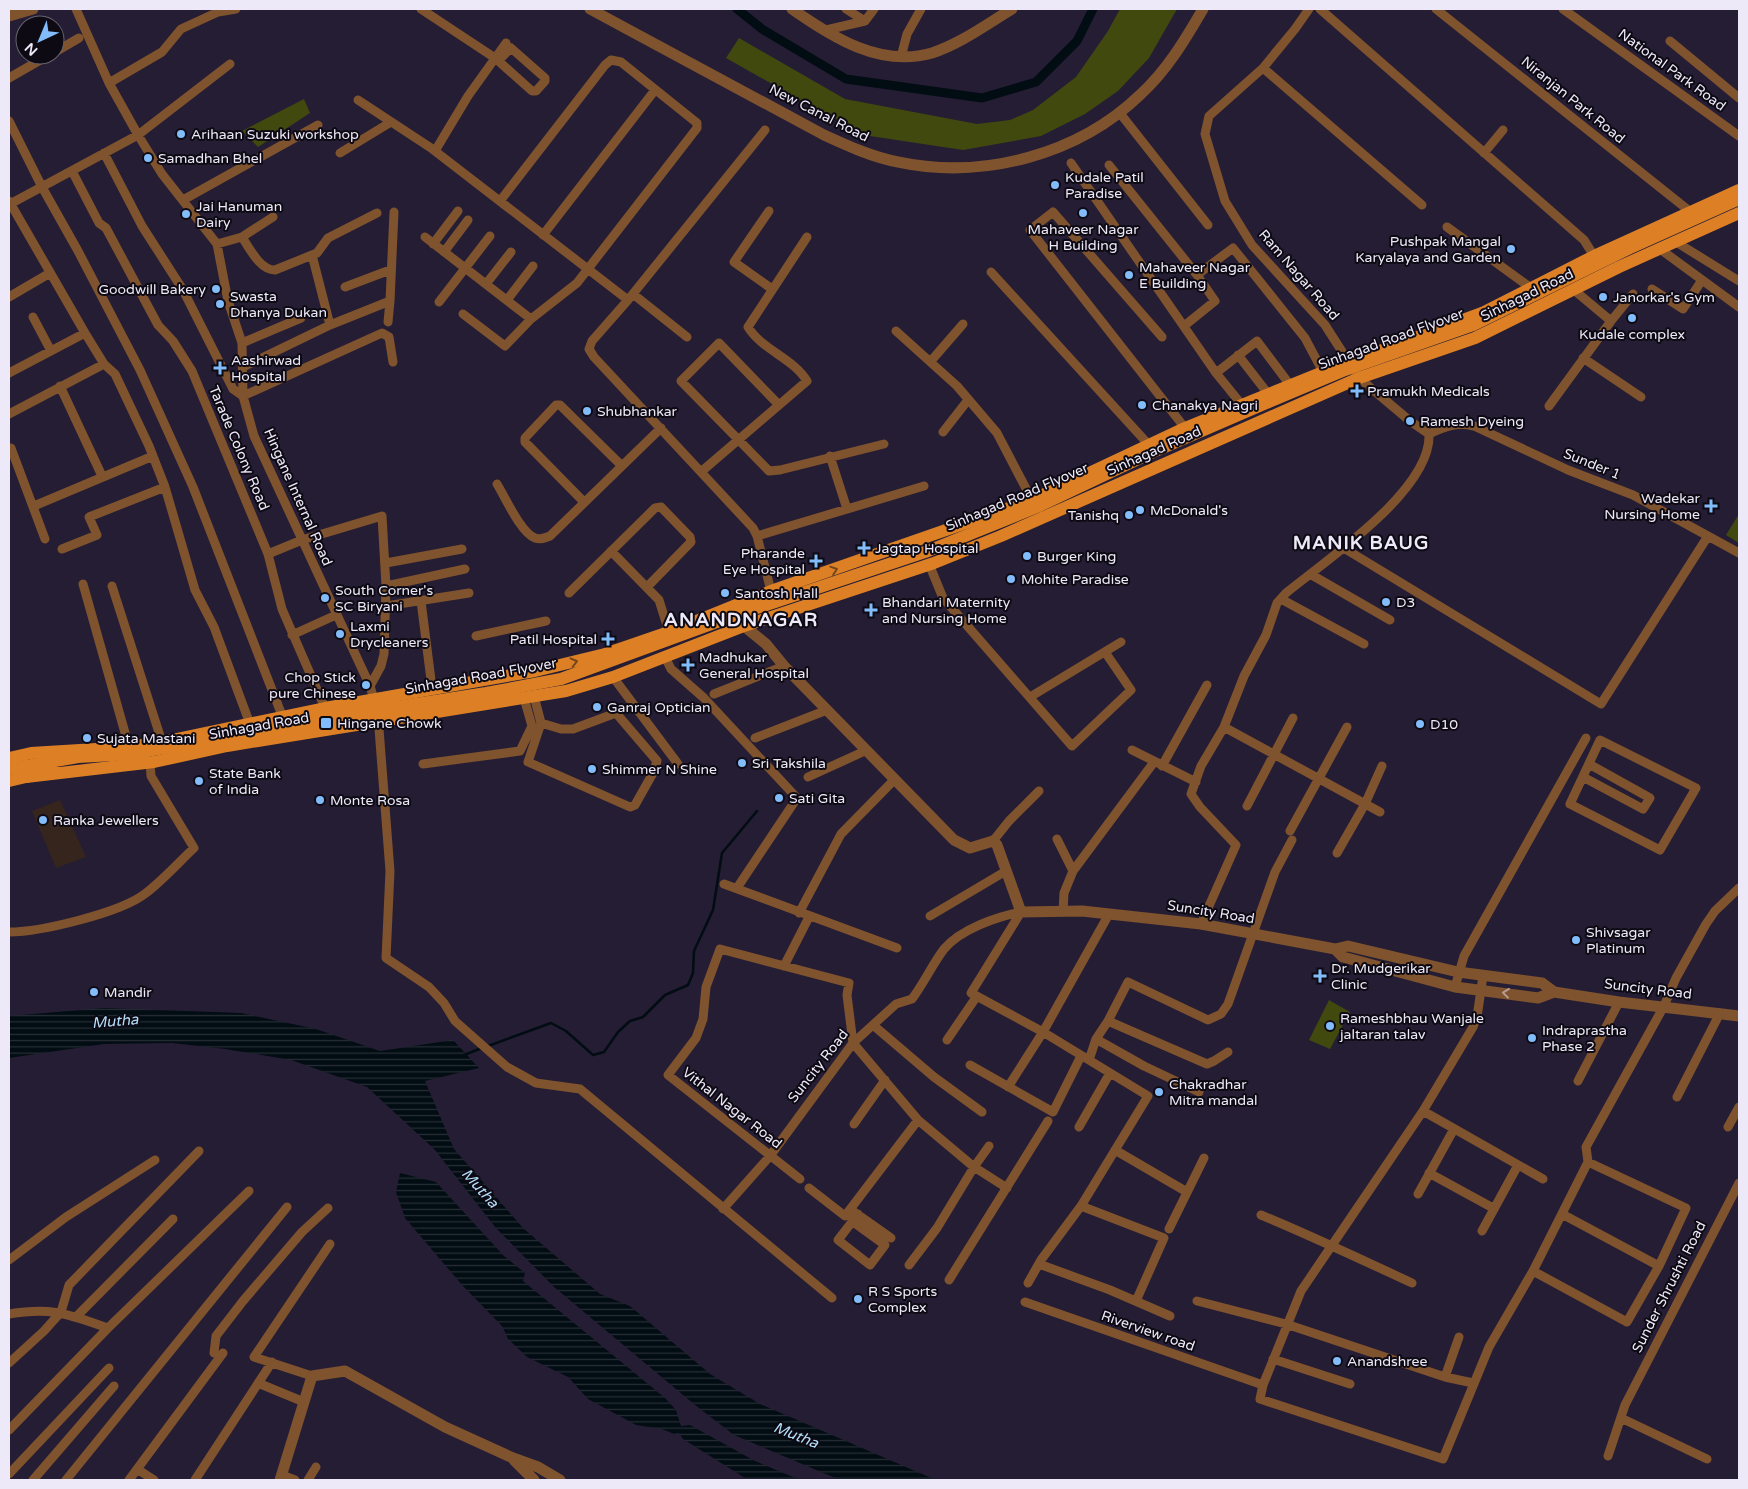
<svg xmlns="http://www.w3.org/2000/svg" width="1748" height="1489" font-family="'Varela Round',sans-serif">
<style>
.commercial{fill:#36251c}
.green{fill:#42490e}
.water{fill:url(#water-rules)}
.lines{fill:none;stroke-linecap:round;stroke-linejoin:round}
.stream{stroke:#020c13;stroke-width:2.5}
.canal{stroke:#020c13;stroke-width:9}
.minor{stroke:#7f532d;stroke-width:9}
.tertiary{stroke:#7f532d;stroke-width:11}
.primary{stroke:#dd8025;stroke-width:12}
.primary-bridge{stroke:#dd8025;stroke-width:12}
.oneway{stroke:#75451c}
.oneway2{stroke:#b69e92}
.poi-dot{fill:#82bcfa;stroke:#0d0a13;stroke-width:2}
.labels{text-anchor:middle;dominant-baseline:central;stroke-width:4;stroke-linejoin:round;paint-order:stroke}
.street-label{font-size:14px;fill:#ede9f8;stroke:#0d0a13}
.poi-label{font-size:14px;fill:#ede9f8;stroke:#0d0a13;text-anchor:start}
.water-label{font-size:15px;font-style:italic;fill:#b4dffa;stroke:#0d0a13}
.district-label{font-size:19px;font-weight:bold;letter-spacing:1px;fill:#ede9f8;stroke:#0d0a13}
</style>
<defs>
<pattern id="water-rules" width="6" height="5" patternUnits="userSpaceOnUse" patternTransform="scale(1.25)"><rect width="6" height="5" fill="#020c13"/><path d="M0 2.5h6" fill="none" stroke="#272f36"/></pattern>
</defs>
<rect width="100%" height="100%" fill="#251d34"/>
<path class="commercial" d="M 60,800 L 86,857 L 56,868 L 32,811 Z"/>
<path class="green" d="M 1120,9 L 1177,9 L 1149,58 L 1118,91 L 1085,114 L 1041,136 L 963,150 L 870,136 L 822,112 L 726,58 L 739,38 L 845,99 L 977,124 L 1010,120 L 1033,110 L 1076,77 L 1108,31 Z
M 304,99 L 310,113 L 258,147 L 242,131 Z
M 1739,514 L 1739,543 L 1726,535 Z
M 1329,1000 L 1350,1012 L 1330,1049 L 1309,1040 Z"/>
<path class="water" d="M 104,1008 L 241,1013 L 316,1029 L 380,1051 L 453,1040 L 479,1068 L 425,1081 L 454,1149 L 523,1228 L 600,1294 L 630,1306 L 710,1374 L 760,1404 L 936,1480 L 840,1480 L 734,1435 L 695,1405 L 554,1287 L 495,1227 L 435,1150 L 367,1087 L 291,1060 L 225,1049 L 172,1043 L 104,1044 L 9,1058 L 9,1016 Z
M 400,1173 L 436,1182 L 504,1256 L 525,1273 L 523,1281 L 665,1398 L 676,1410 L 681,1426 L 690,1425 L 755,1461 L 793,1477 L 807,1480 L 745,1478 L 683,1439 L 679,1433 L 674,1434 L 662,1429 L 636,1425 L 588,1399 L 568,1377 L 527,1357 L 508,1339 L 502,1326 L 462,1285 L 405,1218 L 396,1192 Z"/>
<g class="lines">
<path class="stream" d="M 488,1046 L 551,1023 L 566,1031 L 593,1055 L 604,1052 L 618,1032 L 630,1021 L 643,1017 L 665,995 L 688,985 L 693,973 L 694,951 L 713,910 L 722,853 L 757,811
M 464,1055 L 482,1048"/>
<path class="canal" d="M 737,9 L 762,29 L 846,79 L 982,98 L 1036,82 L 1077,41 L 1093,9"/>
<path class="minor" d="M 76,9 L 109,83 L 138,135 L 162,174 L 217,244 L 228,301 L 242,343 L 243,396 L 254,436 L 370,686 L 375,703
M 421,9 L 495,58 L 532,91 L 536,91 L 545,81 L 545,78 L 511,48 L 498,61
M 846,9 L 865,21
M 1320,9 L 1584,240 L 1594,256
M 1436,9 L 1692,213
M 1563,9 L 1739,136
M 826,30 L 865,21 L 874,9
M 1670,41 L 1739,98
M 55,52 L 79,38
M 901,57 L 907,34 L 921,9
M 1263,68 L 1422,205
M 9,78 L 49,55
M 109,83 L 162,52 L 181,29 L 218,12 L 236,9
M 358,100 L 431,148 L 628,300
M 1119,112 L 1208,225
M 9,121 L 42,187 L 78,251 L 140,370 L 193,487 L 283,718
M 765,130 L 628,300 L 592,341 L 589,349 L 594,357 L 753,528 L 757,536 L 772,595
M 435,151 L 468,96 L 506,43
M 104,153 L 142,226 L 183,290 L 233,389 L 243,396 L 382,333 L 389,337 L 393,362
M 340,153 L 391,122
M 1484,153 L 1503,130
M 1071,163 L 1216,373 L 1242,405
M 1109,165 L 1197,275 L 1233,248 L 1305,338 L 1323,372
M 72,171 L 99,223 L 106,228 L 158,325 L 173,341 L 192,371 L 268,554 L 302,540 L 382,516 L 386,586 L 384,654 L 381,666 L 370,686
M 183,200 L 318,125
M 9,201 L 85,333 L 104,364 L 115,374 L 149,446 L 165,487 L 195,590 L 214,627 L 250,724
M 10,204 L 138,135 L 230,64
M 769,211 L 734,262 L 772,289
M 1447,227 L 1531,288
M 543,235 L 655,90
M 242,237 C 250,249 260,270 275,270 L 317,253 L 328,238 L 377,213
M 425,237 L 531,319 L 577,283 L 697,128 L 697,123 L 621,62 L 611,60 L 605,65 L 500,201
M 1676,242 L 1739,281
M 217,244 L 242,237 L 273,217
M 433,244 L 458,211
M 1660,249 L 1739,307
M 444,252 L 468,220
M 312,255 L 330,325
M 991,272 L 1149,445
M 486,284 L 511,252
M 345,287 L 390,270
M 1652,289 L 1683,309 L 1702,280
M 1574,290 L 1611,321
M 633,294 L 687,337
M 9,297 L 50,273
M 507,300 L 533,266
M 439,302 L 490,236
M 463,314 L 505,346 L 531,319
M 33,317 L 51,351
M 388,322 L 390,301
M 1184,326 L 1215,301 L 1197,275
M 896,331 L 957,386 L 997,433 L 1032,500
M 1162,337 L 1053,212 L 1030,230 L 1185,428
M 242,343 L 301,318
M 1238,355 L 1269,395
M 1583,358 L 1641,397
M 931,361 L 963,324
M 243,367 L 330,325 L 390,301 L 394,212
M 9,373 L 85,333
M 1216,373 L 1257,341 L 1290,385
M 60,386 L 102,476
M 779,405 L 719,343 L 681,381 L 769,471 L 780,470 L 884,444
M 1549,406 L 1611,321 L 1633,294
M 9,414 L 104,364
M 943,432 L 968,400
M 1429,434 C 1445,426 1457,422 1474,426 L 1568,470 L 1633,495 L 1739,553
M 11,448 L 45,539
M 830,456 L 847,509
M 702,471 L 807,381 C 793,358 762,350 748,327 L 807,237
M 497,484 C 505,497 521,533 535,538 C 540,540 545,538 550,536 L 661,428
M 584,502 L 525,442 L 525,438 L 556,405 L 560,405 L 622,466
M 34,506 L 153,456
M 757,536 L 924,486
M 1342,547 L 1601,704 L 1708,536
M 62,549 L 97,535 L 89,517 L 165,487
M 611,551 L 659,600 L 669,632
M 268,554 L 282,609 L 325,708
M 386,563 L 462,549
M 929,564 L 943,598 L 1072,746 L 1131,690 L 1105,652
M 1310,574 L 1390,620
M 83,584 L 129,747
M 112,586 L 162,742
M 386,586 L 465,569
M 569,593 L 655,508 L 661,507 L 690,537 L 691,542 L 647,587
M 1281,599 L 1364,644
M 421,601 L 432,688
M 386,606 L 469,593
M 292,635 L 336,615
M 476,636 L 546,621
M 665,657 L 671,669 L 704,698 L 797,798 L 737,888
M 613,677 L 678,764
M 714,694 L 784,666
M 534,696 L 541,723 L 528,762 L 630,807 L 635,805 L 653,773 L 657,761 L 616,713 L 573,729 L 561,729 L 541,723
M 1030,697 L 1121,642
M 378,716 L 390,871 L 386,958 L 429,987 L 444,1003 L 455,1021 L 507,1067 L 536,1083 L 580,1089 L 832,1298
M 1224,727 L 1380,812
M 755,738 L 827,710
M 1600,740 L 1696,788 L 1660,850 L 1570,804 Z
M 1132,750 L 1196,782
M 423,764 L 520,751 L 532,726 L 524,698
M 1162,766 L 1207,685
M 808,777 L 867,750
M 1583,777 L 1643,809 L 1650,798 L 1589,764
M 1247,806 L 1293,718
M 1290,831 L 1347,727
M 1057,839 L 1073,871
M 993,841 L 1009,821 L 1039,791
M 1337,853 L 1365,804 L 1382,766
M 724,884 L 897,948
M 1021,912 L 971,993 L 1043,1032 L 1148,1096 L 1081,1206 L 1041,1260 L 1028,1283
M 1063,912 L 1064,893 L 1073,871 L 1154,762
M 799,913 L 841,834 L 895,779
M 930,916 L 1006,871
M 1201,924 L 1236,845 L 1200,807 L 1191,794 L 1201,766 L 1224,727 L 1244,676 L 1266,635 L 1277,603 L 1286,593 C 1326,560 1432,490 1429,434 L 1410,421 L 1359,378 L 1325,325 L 1252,245 L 1225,201 L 1205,134 L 1209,116 L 1263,68 L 1295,29 L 1309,9
M 9,932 C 40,932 121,913 146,893 C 163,880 178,863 194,848 L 151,776 L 150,763
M 784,966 L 809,917
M 1483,976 L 1477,1017 L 1473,1027 L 1423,1111 L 1301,1291 L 1263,1385 L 1260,1399 L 1443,1459 L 1489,1347 L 1533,1271 L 1588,1162
M 1455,987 L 1464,956 L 1586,738
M 1108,1021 L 1207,1064 L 1214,1061 L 1228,1052
M 873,1025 L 934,1077 L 982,1112
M 1096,1039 L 1108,1021 L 1128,982 L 1208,1020 L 1221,1014 L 1228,1004 L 1275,872 L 1292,840
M 947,1040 L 977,996
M 853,1043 L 918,1120 L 974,1167 L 1007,1188
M 1089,1060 L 1096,1039 L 1144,1066 L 1199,1092
M 970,1065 L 1053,1112 L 1081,1056
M 1578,1081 L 1619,1002
M 1008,1087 L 1043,1032 L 1109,914
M 1677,1097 L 1720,1013
M 1423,1111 L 1543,1179
M 854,1124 L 885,1080
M 1079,1127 L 1110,1073
M 1728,1127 L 1739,1107
M 1115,1150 L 1187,1192
M 1429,1173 L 1493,1208
M 800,1179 L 668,1075 L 696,1038 L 703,1019 L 706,987 L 720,949 L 849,983 L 847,995 L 853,1043
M 809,1188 L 845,1216 L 918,1120
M 1418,1194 L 1454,1129
M 1081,1206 L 1164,1238 L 1136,1301
M 723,1209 L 770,1156 L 853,1043 L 896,1004 L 912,999 C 924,983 932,965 944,949 C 961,929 996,917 1021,912
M 854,1212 L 891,1238
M 1562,1214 L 1659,1266
M 1261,1215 C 1312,1236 1362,1260 1412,1283
M 852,1221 L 885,1245 L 870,1265 L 838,1240 L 858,1214
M 1169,1229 L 1204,1158
M 1482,1231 L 1518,1165
M 9,1260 L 66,1217 L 155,1160
M 1039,1264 L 1110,1290 L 1170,1316
M 909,1265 L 937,1228 L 974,1167 L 989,1146
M 1533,1271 L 1627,1322 L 1659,1266 L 1686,1208 L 1588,1162 L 1586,1147 L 1664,1006 L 1676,978 L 1706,924 L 1715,911 L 1739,888
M 949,1280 L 1048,1121
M 1197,1301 L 1286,1324 L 1445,1377 L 1473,1383
M 1025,1302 L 1263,1385
M 9,1314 C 53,1307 67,1314 108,1328
M 76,1317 L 173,1219
M 214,1353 L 216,1336 L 243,1301 L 302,1232 L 328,1208
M 1273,1359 L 1350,1384
M 9,1363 L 44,1331 L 61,1312 L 69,1285 L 199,1151
M 312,1376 L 254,1357 L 330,1244
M 1445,1377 L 1459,1337
M 258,1383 L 304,1402
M 1621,1418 L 1707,1459
M 9,1430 L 108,1328 L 249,1191
M 1608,1456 L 1625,1405 L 1739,1183
M 137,1469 L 154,1480
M 9,1474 L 109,1368
M 282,1475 L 295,1480
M 33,1480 L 114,1386
M 66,1480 L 287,1207
M 129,1480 L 223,1353
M 195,1480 L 272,1362
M 308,1480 L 316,1467"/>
<path class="tertiary" d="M 590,9 L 824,135 C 848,146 872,157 898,162 C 983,180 1078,155 1141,94 C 1167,70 1185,40 1203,9
M 792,9 C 832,37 880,68 932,53 C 960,44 987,24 1012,9
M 9,16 L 33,9
M 741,619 L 744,626 L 766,644 L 784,666 L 954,840 L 970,848 L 993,841 L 997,845 L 1021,912 L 1082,911 L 1201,924 L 1335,949 L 1348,946 L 1458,972 L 1542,983 L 1554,992
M 1335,949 L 1343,957 L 1455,987 L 1538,998 L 1554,992 L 1619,1002 L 1739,1016
M 514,1460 L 534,1480
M 280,1480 L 312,1376 L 345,1371 L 445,1427 L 513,1458 L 538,1467 L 560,1480"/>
<path class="primary" d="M 9,758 L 31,753 L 129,747 L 162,742 L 325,708 L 535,671 L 605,654 L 669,632 L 771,591 L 1032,500 L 1185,428 L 1323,372 L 1484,312 L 1594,256 L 1739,190
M 9,781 L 26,777 L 154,762 L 227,746 L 566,691 L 613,677 L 744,626 L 934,563 L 1001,536 L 1359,378 L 1475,338 L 1619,267 L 1739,213"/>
<path class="primary-bridge" d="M 9,769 L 78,757 L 131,754 L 327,718 L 486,693 L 561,679 L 733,616 L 928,551 L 1037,507 L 1153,452 L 1264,404 L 1345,370 L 1473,325 L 1630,248 L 1739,199
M 26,777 L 54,767"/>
</g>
<defs><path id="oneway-chevron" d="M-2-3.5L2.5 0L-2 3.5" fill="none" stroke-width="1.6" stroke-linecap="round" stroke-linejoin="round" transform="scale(1.25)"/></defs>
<g class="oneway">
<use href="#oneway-chevron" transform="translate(834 570) rotate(-19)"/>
<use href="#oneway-chevron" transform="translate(574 662) rotate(-14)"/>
</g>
<use class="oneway2" href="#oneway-chevron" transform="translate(1506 993) rotate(-173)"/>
<g class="poi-dot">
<circle cx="181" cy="134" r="5"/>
<circle cx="148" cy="158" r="5"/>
<circle cx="1055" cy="185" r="5"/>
<circle cx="1083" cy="213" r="5"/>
<circle cx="186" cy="214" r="5"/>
<circle cx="1511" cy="249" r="5"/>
<circle cx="1129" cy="275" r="5"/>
<circle cx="216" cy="289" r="5"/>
<circle cx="1603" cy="297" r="5"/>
<circle cx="220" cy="304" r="5"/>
<circle cx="1632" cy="318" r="5"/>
<path d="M217.5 360.5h5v5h5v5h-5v5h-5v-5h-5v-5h5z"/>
<path d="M1354.5 383.5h5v5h5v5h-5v5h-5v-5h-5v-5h5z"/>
<circle cx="1142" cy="405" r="5"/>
<circle cx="587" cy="411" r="5"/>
<circle cx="1410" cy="421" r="5"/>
<path d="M1708.5 498.5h5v5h5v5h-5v5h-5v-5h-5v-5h5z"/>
<circle cx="1140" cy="510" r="5"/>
<circle cx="1129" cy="515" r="5"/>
<path d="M861.5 540.5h5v5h5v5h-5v5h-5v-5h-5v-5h5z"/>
<circle cx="1027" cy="556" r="5"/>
<path d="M813.5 553.5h5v5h5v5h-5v5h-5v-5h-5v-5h5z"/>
<circle cx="1011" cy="579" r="5"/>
<circle cx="725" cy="593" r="5"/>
<circle cx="325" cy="598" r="5"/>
<circle cx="1386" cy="602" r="5"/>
<path d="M868.5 602.5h5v5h5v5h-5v5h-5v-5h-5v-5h5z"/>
<circle cx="340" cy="634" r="5"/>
<path d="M605.5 631.5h5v5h5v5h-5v5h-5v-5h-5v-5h5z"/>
<path d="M685.5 657.5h5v5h5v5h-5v5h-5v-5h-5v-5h5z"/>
<circle cx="366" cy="685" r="5"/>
<circle cx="597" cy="707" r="5"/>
<rect x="320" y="717" width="12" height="12" rx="2.5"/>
<circle cx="1420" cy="724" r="5"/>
<circle cx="87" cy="738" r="5"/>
<circle cx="742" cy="763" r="5"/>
<circle cx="592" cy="769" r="5"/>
<circle cx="199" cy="781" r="5"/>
<circle cx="779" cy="798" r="5"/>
<circle cx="320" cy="800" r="5"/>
<circle cx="43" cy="820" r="5"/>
<circle cx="1576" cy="940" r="5"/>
<path d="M1317.5 968.5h5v5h5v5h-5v5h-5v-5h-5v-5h5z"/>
<circle cx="94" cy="992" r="5"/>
<circle cx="1330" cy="1026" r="5"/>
<circle cx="1532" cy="1038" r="5"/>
<circle cx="1159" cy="1092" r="5"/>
<circle cx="858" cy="1299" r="5"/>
<circle cx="1337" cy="1361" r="5"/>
</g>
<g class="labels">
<g class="street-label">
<text transform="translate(1672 70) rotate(36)">National Park Road</text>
<text transform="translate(1573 100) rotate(39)">Niranjan Park Road</text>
<text transform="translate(819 113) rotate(27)">New Canal Road</text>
<text transform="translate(1299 275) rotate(49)">Ram Nagar Road</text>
<text transform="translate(1527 295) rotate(-26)">Sinhagad Road</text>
<text transform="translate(1391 339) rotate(-20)">Sinhagad Road Flyover</text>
<text transform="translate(239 448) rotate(67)">Tarade Colony Road</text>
<text transform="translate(1154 451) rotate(-24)">Sinhagad Road</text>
<text transform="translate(1592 464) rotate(22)">Sunder 1</text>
<text transform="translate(298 497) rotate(66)">Hingane Internal Road</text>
<text transform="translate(1017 497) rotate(-23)">Sinhagad Road Flyover</text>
<text transform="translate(481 676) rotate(-10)">Sinhagad Road Flyover</text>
<text transform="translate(259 726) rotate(-10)">Sinhagad Road</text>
<text transform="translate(1211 912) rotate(9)">Suncity Road</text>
<text transform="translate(1648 989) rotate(7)">Suncity Road</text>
<text transform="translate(818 1066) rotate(-52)">Suncity Road</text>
<text transform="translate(732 1108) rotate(38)">Vithal Nagar Road</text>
<text transform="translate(1669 1287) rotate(-63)">Sunder Shrushti Road</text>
<text transform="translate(1148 1331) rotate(19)">Riverview road</text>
</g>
<g class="poi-label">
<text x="191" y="134">Arihaan Suzuki workshop</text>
<text x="158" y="158">Samadhan Bhel</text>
<text x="1065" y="177">Kudale Patil<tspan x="1065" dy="16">Paradise</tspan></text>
<text x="196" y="206">Jai Hanuman<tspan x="196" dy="16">Dairy</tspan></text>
<text x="1083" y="229" text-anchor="middle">Mahaveer Nagar<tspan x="1083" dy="16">H Building</tspan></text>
<text x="1501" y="241" text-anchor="end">Pushpak Mangal<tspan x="1501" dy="16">Karyalaya and Garden</tspan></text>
<text x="1139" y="267">Mahaveer Nagar<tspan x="1139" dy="16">E Building</tspan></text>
<text x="206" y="289" text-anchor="end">Goodwill Bakery</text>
<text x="230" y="296">Swasta<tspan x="230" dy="16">Dhanya Dukan</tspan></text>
<text x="1613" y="297">Janorkar's Gym</text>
<text x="1632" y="334" text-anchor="middle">Kudale complex</text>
<text x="231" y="360">Aashirwad<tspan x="231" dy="16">Hospital</tspan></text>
<text x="1367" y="391">Pramukh Medicals</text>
<text x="1152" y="405">Chanakya Nagri</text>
<text x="597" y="411">Shubhankar</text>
<text x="1420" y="421">Ramesh Dyeing</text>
<text x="1700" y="498" text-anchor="end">Wadekar<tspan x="1700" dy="16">Nursing Home</tspan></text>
<text x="1150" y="510">McDonald's</text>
<text x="1119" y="515" text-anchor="end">Tanishq</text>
<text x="875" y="548">Jagtap Hospital</text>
<text x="805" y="553" text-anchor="end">Pharande<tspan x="805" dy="16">Eye Hospital</tspan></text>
<text x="1037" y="556">Burger King</text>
<text x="1021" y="579">Mohite Paradise</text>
<text x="335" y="590">South Corner's<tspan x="335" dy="16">SC Biryani</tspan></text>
<text x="735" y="593">Santosh Hall</text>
<text x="882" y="602">Bhandari Maternity<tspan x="882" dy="16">and Nursing Home</tspan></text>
<text x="1396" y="602">D3</text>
<text x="350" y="626">Laxmi<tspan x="350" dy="16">Drycleaners</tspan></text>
<text x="597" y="639" text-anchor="end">Patil Hospital</text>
<text x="699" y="657">Madhukar<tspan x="699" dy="16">General Hospital</tspan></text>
<text x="356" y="677" text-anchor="end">Chop Stick<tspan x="356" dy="16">pure Chinese</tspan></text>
<text x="607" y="707">Ganraj Optician</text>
<text x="337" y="723">Hingane Chowk</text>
<text x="1430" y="724">D10</text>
<text x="97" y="738">Sujata Mastani</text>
<text x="752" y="763">Sri Takshila</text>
<text x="602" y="769">Shimmer N Shine</text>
<text x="209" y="773">State Bank<tspan x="209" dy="16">of India</tspan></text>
<text x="789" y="798">Sati Gita</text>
<text x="330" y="800">Monte Rosa</text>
<text x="53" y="820">Ranka Jewellers</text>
<text x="1586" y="932">Shivsagar<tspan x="1586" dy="16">Platinum</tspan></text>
<text x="1331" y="968">Dr. Mudgerikar<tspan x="1331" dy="16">Clinic</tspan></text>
<text x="104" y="992">Mandir</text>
<text x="1340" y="1018">Rameshbhau Wanjale<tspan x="1340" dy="16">jaltaran talav</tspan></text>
<text x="1542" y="1030">Indraprastha<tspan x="1542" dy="16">Phase 2</tspan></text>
<text x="1169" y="1084">Chakradhar<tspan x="1169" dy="16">Mitra mandal</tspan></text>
<text x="868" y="1291">R S Sports<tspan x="868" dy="16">Complex</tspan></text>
<text x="1347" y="1361">Anandshree</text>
</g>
<g class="water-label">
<text transform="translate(115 1021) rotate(-5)">Mutha</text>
<text transform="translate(480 1188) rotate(48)">Mutha</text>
<text transform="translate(796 1435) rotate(22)">Mutha</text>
</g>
<g class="district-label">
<text x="1361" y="543">MANIK BAUG</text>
<text x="741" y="620">ANANDNAGAR</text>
</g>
</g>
<rect width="1748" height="1489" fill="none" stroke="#ede9f8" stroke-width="20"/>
<g transform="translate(40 40) rotate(224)"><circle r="24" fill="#0d0a13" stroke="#67636f"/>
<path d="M0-4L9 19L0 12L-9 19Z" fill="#82bcfa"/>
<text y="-8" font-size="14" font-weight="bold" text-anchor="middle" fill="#ede9f8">N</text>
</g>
</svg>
